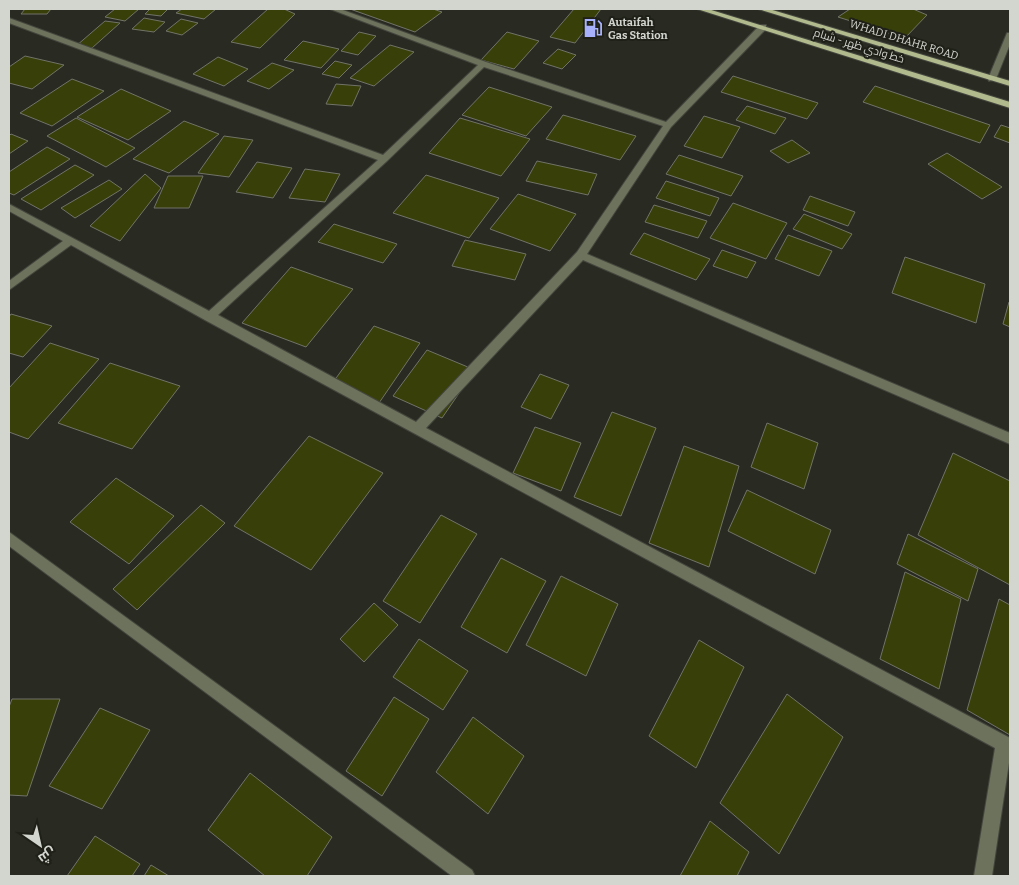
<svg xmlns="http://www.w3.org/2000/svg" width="1019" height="885" font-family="Bitter,Cairo,serif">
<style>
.building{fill:#383f09;stroke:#717368}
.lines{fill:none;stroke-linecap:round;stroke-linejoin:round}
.minor-casing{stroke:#44463e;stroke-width:2}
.major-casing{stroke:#44463e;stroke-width:2}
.minor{fill:#6d725c;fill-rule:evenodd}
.major{fill:#b1ba8d;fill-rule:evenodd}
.labels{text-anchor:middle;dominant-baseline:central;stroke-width:4;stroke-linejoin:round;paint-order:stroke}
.far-poi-label{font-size:11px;font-weight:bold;fill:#d3d5cf;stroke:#1f2118;text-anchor:start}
.far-street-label{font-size:11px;fill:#d3d5cf;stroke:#1f2118}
</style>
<rect width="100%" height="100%" fill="#292b22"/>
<path class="building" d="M 25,9 L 51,9 L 47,14 L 21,14 Z
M 115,9 L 139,9 L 125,21 L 105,17 Z
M 150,9 L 168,9 L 161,16 L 145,14 Z
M 182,9 L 216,9 L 204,19 L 176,13 Z
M 268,9 L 284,9 L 295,14 L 260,48 L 231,42 Z
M 350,9 L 433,9 L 442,12 L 415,32 Z
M 574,9 L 601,9 L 575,43 L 550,37 Z
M 850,9 L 913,9 L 927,15 L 905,38 L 838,17 Z
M 144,18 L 165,22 L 154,32 L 132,29 Z
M 181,19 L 198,23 L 182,35 L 166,31 Z
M 105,21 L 120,23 L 92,48 L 76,46 Z
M 359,32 L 376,36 L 358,55 L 341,51 Z
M 507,32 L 539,41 L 514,69 L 481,60 Z
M 303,41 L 339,49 L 321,68 L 284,60 Z
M 390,45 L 414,52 L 374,86 L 350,78 Z
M 558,49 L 576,55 L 562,69 L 543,63 Z
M 25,56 L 64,65 L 32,89 L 9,83 L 9,67 Z
M 218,57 L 248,69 L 224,86 L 193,74 Z
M 335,61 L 352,65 L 339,78 L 322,74 Z
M 272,63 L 294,70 L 269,89 L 247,81 Z
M 733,76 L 818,103 L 807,119 L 721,92 Z
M 72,79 L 104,91 L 52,126 L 20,113 Z
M 336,84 L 361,86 L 352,106 L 326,104 Z
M 875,86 L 990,125 L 980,143 L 863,102 Z
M 489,87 L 552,107 L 526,136 L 462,115 Z
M 121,89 L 171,111 L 128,140 L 77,117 Z
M 747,106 L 786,118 L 775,134 L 736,120 Z
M 563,115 L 636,136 L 620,160 L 546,139 Z
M 704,116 L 740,127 L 722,158 L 684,146 Z
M 76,118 L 135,148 L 106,167 L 47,136 Z
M 460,118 L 530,139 L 501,176 L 429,153 Z
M 184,121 L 219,134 L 169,173 L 133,159 Z
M 1001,125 L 1010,128 L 1010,143 L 994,137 Z
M 11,134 L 28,141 L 9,154 L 9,136 Z
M 224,136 L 253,140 L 229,177 L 198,173 Z
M 792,140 L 810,153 L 788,163 L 770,151 Z
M 47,147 L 70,159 L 14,195 L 9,193 L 9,172 Z
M 947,153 L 1002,187 L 982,199 L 928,164 Z
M 679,155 L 743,176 L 731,196 L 666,174 Z
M 537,161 L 597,174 L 588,195 L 526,181 Z
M 257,162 L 292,168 L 273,198 L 236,192 Z
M 75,165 L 94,175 L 41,210 L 21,199 Z
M 305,169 L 340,174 L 325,202 L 289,198 Z
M 145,174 L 161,188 L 120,241 L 90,226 Z
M 426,175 L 499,198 L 469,238 L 393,213 Z
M 168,176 L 203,176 L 189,208 L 154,208 Z
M 109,180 L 122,189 L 75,218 L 61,208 Z
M 666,181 L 719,198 L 710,216 L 656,198 Z
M 518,194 L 576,214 L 550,251 L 490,229 Z
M 810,196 L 855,212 L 848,226 L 803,210 Z
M 733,203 L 787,223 L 766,259 L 710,238 Z
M 654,205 L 707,221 L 698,238 L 645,222 Z
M 804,214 L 852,234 L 842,249 L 793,229 Z
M 334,224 L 397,244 L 383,263 L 318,242 Z
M 644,233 L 710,259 L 696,280 L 630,254 Z
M 788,235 L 832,251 L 819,276 L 775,259 Z
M 465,240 L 526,254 L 515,280 L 452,266 Z
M 722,250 L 756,262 L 747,278 L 713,266 Z
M 905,257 L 985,284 L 976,323 L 892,293 Z
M 291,267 L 353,289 L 306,347 L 242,323 Z
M 1009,302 L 1010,303 L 1010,327 L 1003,324 Z
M 11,314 L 52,326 L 23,357 L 9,353 L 9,317 Z
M 374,326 L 420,343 L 379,403 L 331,385 Z
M 50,343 L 99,359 L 28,439 L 9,432 L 9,388 Z
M 427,350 L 475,370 L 442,418 L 393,396 Z
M 110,363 L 180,386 L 132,449 L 58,423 Z
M 540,374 L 569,385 L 551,419 L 521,407 Z
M 612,412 L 656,428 L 621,516 L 574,497 Z
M 767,423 L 818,443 L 804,489 L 751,467 Z
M 535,427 L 581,443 L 561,491 L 513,473 Z
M 309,436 L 383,473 L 311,570 L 234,526 Z
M 684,446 L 739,466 L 709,567 L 649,543 Z
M 953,453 L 1010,481 L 1010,585 L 918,535 Z
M 116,478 L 174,516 L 129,564 L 70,522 Z
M 747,490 L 831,530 L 815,574 L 728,531 Z
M 201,505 L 225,523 L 137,610 L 113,589 Z
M 441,515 L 477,534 L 420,623 L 383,601 Z
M 908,534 L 978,569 L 968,601 L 897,564 Z
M 501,558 L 546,581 L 507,653 L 461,627 Z
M 905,572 L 961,599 L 939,689 L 880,659 Z
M 561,576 L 618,604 L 586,676 L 526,645 Z
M 999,599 L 1010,605 L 1010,735 L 967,710 Z
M 374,603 L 398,625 L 364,662 L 340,639 Z
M 419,639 L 468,671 L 443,710 L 393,677 Z
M 699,640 L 744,667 L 696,768 L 649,736 Z
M 787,694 L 843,737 L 779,854 L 720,803 Z
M 394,697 L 429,719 L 382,796 L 346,771 Z
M 12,699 L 60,699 L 27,796 L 9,795 L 9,707 Z
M 100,708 L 150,730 L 102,809 L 49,786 Z
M 473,717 L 524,756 L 488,814 L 436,772 Z
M 250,773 L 332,837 L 307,876 L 265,876 L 208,830 Z
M 710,821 L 749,852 L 737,876 L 680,876 Z
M 95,836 L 140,864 L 132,876 L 67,876 Z
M 151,865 L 169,876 L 144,876 Z"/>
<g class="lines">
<g class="minor-casing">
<path id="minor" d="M 330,9 L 340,9 L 486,62 L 666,122 L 760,25 L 766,25 L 766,29 L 671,127 L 587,254 L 1010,433 L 1010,444 L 583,260 L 426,428 L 1010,738 L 1010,756 L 992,876 L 974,876 L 995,748 L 205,320 L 71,245 L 9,290 L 9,281 L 63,241 L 9,211 L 9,204 L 209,311 L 378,160 L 9,23 L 9,18 L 383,155 L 478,65 ZM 484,67 L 663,126 L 577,252 L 416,422 L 218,315 L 387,161 Z
M 1007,33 L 1010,33 L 1010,44 L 996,79 L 989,81 L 988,79 Z
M 9,532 L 472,870 L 475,876 L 452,876 L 9,546 Z"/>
</g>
<g class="major-casing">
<path id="major" d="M 697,9 L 708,9 L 1010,102 L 1010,108 Z
M 758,9 L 769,9 L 1010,81 L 1010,86 Z"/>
</g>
<use href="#minor" class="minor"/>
<use href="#major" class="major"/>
</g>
<defs>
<g id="fuel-bare" transform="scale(1.5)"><path d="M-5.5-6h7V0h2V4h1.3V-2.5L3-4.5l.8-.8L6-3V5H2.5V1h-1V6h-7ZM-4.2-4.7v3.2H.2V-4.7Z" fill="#a7b1fc" stroke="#1f2118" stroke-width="2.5" paint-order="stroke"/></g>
</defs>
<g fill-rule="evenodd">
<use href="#fuel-bare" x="593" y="28"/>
</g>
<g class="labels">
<g class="far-poi-label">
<text x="608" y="22">Autaifah<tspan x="608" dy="13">Gas Station</tspan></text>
</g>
<g class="far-street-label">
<text transform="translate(904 40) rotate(17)">WHADI DHAHR ROAD</text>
<text transform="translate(859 46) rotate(17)">خط وادي ظهر - شبام</text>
</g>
</g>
<rect width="1019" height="885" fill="none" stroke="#d3d5cf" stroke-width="20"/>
<g transform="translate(40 845) rotate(146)" stroke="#1f2118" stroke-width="4" paint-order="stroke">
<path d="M0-4L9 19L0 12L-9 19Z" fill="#d3d5cf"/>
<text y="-8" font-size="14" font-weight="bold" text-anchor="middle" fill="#d3d5cf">ش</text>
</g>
</svg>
